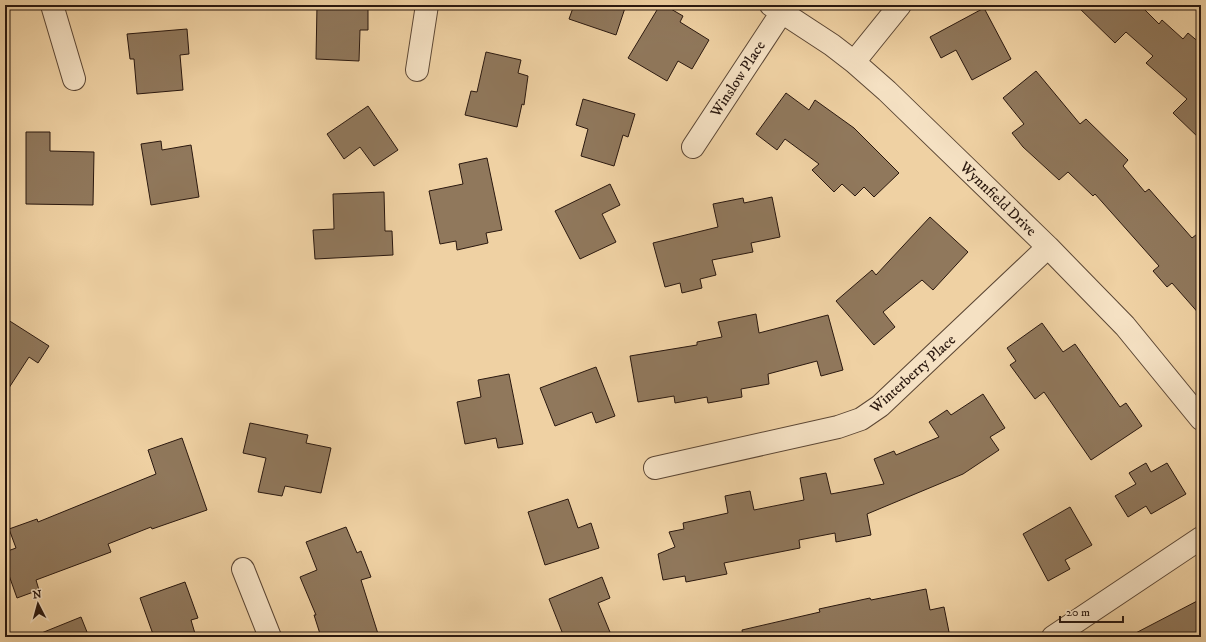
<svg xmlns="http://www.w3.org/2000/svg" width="1206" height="642" font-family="'IM FELL DW Pica',serif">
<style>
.building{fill:#90785c;stroke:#2a180f}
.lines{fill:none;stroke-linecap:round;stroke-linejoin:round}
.minor-casing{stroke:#5b4634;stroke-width:24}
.minor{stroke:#f5e1c3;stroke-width:22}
.labels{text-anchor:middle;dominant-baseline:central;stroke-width:3.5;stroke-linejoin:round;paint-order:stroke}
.street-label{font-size:15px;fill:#2a180f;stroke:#f5e1c3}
</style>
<rect width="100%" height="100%" fill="#efd1a3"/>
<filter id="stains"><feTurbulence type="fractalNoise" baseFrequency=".005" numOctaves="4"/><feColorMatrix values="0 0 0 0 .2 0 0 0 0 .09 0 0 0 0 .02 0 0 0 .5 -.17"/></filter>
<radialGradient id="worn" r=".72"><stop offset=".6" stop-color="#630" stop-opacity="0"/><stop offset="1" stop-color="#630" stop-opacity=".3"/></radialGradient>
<path class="building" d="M 317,5 L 368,5 L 368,30 L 360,30 L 359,61 L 316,59 Z
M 574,5 L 626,5 L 616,35 L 569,19 Z
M 660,5 L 664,5 L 683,16 L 680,22 L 709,40 L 692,69 L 678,61 L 667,81 L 628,58 Z
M 1076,5 L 1140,5 L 1159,24 L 1162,20 L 1183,39 L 1188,33 L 1201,44 L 1201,140 L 1173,113 L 1187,99 L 1146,63 L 1153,56 L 1126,32 L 1115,43 Z
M 984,8 L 1011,59 L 972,80 L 956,50 L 941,58 L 930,37 Z
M 187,29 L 189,54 L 180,55 L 183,90 L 137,94 L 134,59 L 130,59 L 127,34 Z
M 486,52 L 521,60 L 518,73 L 528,76 L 524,105 L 522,104 L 517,127 L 465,115 L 471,91 L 477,92 Z
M 1036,71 L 1080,124 L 1086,119 L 1128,160 L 1123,166 L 1145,192 L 1149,189 L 1192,238 L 1201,231 L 1201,316 L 1172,283 L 1167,287 L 1153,271 L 1159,266 L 1095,194 L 1093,196 L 1068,172 L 1059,180 L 1023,147 L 1012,133 L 1024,124 L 1003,98 Z
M 786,93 L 809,110 L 815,100 L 854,128 L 899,173 L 874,197 L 864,187 L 855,196 L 842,184 L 834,192 L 812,170 L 819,164 L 785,139 L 777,150 L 756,134 Z
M 583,99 L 635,114 L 628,137 L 623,135 L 614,166 L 581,156 L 588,129 L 576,125 Z
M 368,106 L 398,150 L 374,166 L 360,147 L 344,159 L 327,134 Z
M 26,132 L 50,132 L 50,151 L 94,152 L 93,205 L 26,204 Z
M 161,141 L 162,150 L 191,145 L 199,197 L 151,205 L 141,144 Z
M 487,158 L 502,230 L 486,233 L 488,243 L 457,250 L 456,241 L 440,244 L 429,191 L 463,184 L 459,164 Z
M 610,184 L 620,205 L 602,214 L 616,242 L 580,259 L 555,211 Z
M 384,192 L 385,231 L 392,231 L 393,255 L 315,259 L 313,230 L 334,229 L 333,194 Z
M 772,197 L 780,237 L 751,243 L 753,252 L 712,260 L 716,275 L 700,279 L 702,288 L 682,293 L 680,283 L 665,287 L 653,243 L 718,227 L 713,204 L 743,198 L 744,203 Z
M 930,217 L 968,252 L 933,290 L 922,280 L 883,312 L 895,327 L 874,345 L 836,301 L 872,270 L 876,275 Z
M 756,314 L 759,333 L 828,315 L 843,370 L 821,376 L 817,361 L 768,374 L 769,384 L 741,389 L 742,397 L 708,403 L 707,397 L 675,403 L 674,396 L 638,402 L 630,356 L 697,345 L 697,342 L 722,337 L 718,322 Z
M 5,318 L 49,346 L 38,363 L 29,357 L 5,394 Z
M 1042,323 L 1063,352 L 1075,344 L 1120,407 L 1126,403 L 1142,426 L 1091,460 L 1044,392 L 1035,399 L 1010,365 L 1016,361 L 1007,348 Z
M 596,367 L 615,416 L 596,423 L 592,412 L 555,426 L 540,388 Z
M 509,374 L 523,444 L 498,448 L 496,438 L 465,444 L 457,402 L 481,397 L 478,380 Z
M 983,394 L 1005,428 L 990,437 L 999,450 L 963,474 L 867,514 L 871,535 L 836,542 L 835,533 L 799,540 L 800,548 L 724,563 L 727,574 L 686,582 L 685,576 L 663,580 L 658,554 L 675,547 L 669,532 L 684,529 L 683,523 L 728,513 L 725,496 L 750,491 L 754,510 L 804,500 L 800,478 L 826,473 L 831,494 L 884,484 L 874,459 L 894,451 L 896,455 L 939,437 L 929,422 L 947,410 L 951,415 Z
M 250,423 L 308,435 L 306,443 L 331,448 L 321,493 L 285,486 L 282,496 L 258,492 L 266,458 L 243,453 Z
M 182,438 L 207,510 L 152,529 L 151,527 L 108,544 L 111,552 L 36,580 L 39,590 L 17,598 L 5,564 L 5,552 L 16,548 L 9,529 L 37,519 L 38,522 L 156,474 L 148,450 Z
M 1146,463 L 1151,472 L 1167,463 L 1186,494 L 1151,514 L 1146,506 L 1128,517 L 1115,496 L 1136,484 L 1129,473 Z
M 568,499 L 578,528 L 591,523 L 599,548 L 545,565 L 528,512 Z
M 1070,507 L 1092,545 L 1065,560 L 1070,569 L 1048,581 L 1023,534 Z
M 346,527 L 357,553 L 361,551 L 371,577 L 361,580 L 379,637 L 321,637 L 314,615 L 316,615 L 300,577 L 317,570 L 306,542 Z
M 602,577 L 610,598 L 598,603 L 612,637 L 564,637 L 549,599 Z
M 185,582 L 198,618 L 191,620 L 196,637 L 154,637 L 140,598 Z
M 926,589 L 930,610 L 944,607 L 950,637 L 743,637 L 742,630 L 820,612 L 819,609 L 870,598 L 871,600 Z
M 1201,599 L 1201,637 L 1128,637 Z
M 81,617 L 89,637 L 34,637 L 34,636 Z"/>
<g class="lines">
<g class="minor-casing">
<path id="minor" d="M 52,5 L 74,79
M 771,5 L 832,45 L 854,62 L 887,91 L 1048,247 L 1125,326 L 1201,419
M 854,62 L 900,5
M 417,70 L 427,5
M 693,147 L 782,12
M 655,468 L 838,427 L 861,419 L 880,406 L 1048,247
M 243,569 L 270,637
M 1053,637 L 1201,538"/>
</g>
<use href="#minor" class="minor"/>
</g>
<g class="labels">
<g class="street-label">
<text transform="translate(738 79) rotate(-57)">Winslow Place</text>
<text transform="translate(998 199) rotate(44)">Wynnfield Drive</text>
<text transform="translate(913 374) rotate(-42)">Winterberry Place</text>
</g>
</g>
<rect width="1206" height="642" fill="none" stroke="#efd1a3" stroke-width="20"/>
<rect x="6" y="6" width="1194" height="630" fill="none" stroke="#2a180f" stroke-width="2"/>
<rect x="10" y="10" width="1186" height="622" fill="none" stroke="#2a180f"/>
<g transform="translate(38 604) rotate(354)" stroke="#f5e1c3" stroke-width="3" paint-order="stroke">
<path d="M0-3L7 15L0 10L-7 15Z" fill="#2a180f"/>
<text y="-6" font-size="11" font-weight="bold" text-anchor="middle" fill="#2a180f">N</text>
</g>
<path d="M1060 616v6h63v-6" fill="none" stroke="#2a180f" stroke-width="2"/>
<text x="1066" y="616" font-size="12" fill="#2a180f" stroke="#f5e1c3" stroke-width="3" paint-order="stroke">20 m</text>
<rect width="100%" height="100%" filter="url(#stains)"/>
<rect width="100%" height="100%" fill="url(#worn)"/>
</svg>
